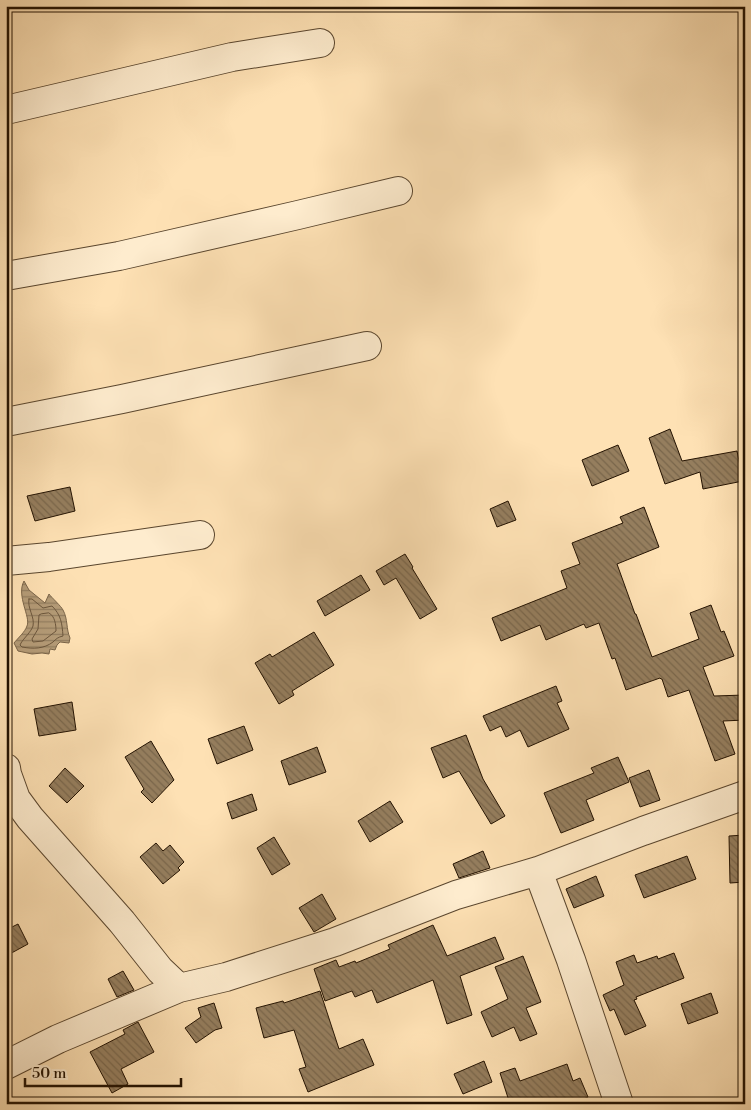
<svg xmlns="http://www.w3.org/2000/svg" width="751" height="1110" font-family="'Libre Bodoni',serif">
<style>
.water{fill:url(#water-rules);stroke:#7a6448}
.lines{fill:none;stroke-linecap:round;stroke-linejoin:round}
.shore{stroke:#6c563c;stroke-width:1}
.building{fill:url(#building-back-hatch);stroke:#231201}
.minor-casing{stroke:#5a462e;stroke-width:30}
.minor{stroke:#feecce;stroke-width:28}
</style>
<defs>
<pattern id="water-rules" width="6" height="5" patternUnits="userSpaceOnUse" patternTransform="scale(1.25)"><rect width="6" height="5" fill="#b49b77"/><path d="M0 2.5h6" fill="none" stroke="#927d5f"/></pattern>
<pattern id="building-back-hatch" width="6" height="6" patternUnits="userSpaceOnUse" patternTransform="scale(1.25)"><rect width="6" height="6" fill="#957e5e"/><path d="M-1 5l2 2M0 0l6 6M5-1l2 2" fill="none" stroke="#79664b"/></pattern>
</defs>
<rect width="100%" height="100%" fill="#fee1b4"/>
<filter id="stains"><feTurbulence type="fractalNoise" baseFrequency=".004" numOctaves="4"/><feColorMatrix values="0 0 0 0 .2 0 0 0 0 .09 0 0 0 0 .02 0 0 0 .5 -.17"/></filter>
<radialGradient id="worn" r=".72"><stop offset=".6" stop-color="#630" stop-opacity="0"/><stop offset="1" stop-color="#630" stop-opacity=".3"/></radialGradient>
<path class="water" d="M 24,581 L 29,590 L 45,603 L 49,594 C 52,598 61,606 63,610 C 68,619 66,629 70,638 L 69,643 L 60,642 L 57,645 L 55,650 L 50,649 L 49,654 L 42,653 L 32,654 L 18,651 L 14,643 C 18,638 25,632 27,626 C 31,617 16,596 24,581 Z"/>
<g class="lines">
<path class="shore" d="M 29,599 L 32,599 L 43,608 L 52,606 C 61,615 62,623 63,636 C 58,637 56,639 53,642 C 44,649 33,649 22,647 L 20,645 L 21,643 C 24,638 31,632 33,626 C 35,617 27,608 29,599 Z
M 49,613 C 55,616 56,625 56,631 L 43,641 L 33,642 L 32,639 L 38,629 L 39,615 L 41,614 Z"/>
</g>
<path class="building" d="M 670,429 L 682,461 L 737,451 L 743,481 L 703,489 L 700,472 L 665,484 L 649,438 Z
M 618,445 L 629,471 L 592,486 L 582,460 Z
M 70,487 L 75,511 L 35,521 L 27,496 Z
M 508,501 L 516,520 L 497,527 L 490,509 Z
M 644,507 L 659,547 L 617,564 L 635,614 L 636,614 L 652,657 L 699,639 L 690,613 L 711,605 L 721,632 L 724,631 L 734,656 L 703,667 L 714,696 L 745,695 L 745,720 L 723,721 L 735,754 L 715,761 L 689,690 L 668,697 L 662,679 L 661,679 L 660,678 L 626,690 L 615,658 L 612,659 L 599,623 L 586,628 L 584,624 L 546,640 L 540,625 L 501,641 L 492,618 L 567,588 L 561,571 L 580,564 L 572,543 L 623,523 L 620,517 Z
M 405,554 L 413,567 L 412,568 L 437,609 L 420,619 L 396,578 L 384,585 L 376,571 Z
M 361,575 L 370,590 L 325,616 L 317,601 Z
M 314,632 L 334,665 L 292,691 L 294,695 L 279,704 L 255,663 L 270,654 L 272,657 Z
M 556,686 L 562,701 L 557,703 L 569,729 L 528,747 L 520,730 L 506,737 L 501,726 L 490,731 L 483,716 Z
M 72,702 L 76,730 L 39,736 L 34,709 Z
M 244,726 L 253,750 L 217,764 L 208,739 Z
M 466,735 L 483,779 L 505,816 L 491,824 L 459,771 L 443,778 L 431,748 Z
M 151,741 L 174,780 L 152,803 L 141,792 L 144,789 L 125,757 Z
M 317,747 L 326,772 L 289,785 L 281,761 Z
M 618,757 L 629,782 L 586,800 L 594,820 L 561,833 L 544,793 L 594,773 L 591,768 Z
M 65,768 L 84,786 L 67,803 L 49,786 Z
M 649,770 L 660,800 L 640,807 L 629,778 Z
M 252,794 L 257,810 L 232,819 L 227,803 Z
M 390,801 L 403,822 L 370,842 L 358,821 Z
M 745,835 L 745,882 L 730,883 L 729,836 Z
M 274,837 L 290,864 L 272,875 L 257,848 Z
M 156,843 L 163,851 L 170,845 L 184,862 L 178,868 L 180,870 L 163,884 L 140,857 Z
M 483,851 L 490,868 L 459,878 L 453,864 Z
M 687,856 L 696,879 L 644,898 L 635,875 Z
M 596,876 L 604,896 L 574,908 L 566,889 Z
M 322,894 L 336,919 L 314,932 L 299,908 Z
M 18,924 L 28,944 L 6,956 L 6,930 Z
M 433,925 L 447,956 L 495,937 L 504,959 L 460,976 L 472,1015 L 447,1024 L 433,980 L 377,1003 L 372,990 L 355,997 L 352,991 L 325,1001 L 314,969 L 336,960 L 339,967 L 355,961 L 356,963 L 390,949 L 388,945 Z
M 674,953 L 684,978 L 636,997 L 637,999 L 634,1000 L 646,1026 L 625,1035 L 614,1009 L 610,1011 L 603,995 L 624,985 L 616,962 L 634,955 L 637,963 L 657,956 L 658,959 Z
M 523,956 L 541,1002 L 526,1008 L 537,1034 L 520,1041 L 514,1027 L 492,1037 L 481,1012 L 508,999 L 495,967 Z
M 123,971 L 134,990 L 117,997 L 108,979 Z
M 320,991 L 339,1049 L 363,1039 L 374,1065 L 308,1092 L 299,1069 L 306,1067 L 294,1030 L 264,1038 L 256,1008 L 283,1001 L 284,1003 Z
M 711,993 L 718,1013 L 688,1024 L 681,1004 Z
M 214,1003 L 222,1028 L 215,1030 L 196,1043 L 185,1028 L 201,1017 L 198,1008 Z
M 138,1022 L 154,1052 L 121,1069 L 128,1084 L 112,1093 L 90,1052 L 125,1034 L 123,1030 Z
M 484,1061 L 492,1082 L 463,1094 L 454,1074 Z
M 567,1064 L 573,1081 L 580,1078 L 588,1097 L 572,1104 L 510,1104 L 500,1073 L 515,1068 L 520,1081 Z"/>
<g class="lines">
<g class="minor-casing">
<path id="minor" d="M 6,110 L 232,57 L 320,43
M 6,276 L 119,256 L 298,215 L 398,191
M 6,422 L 122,399 L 367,346
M 6,561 L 49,557 L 200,535
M 6,768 L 7,774 L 16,799 L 30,818 L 122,922 L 160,970 L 179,988
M 538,871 L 571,960 L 619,1104
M 6,1065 L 58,1039 L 179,988 L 226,977 L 335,942 L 456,895 L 538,871 L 643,831 L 745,795"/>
</g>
<use href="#minor" class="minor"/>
</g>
<rect width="751" height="1110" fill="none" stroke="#fee1b4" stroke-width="25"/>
<rect x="8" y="8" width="736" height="1095" fill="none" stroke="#231201" stroke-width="2.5"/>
<rect x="12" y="12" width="726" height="1085" fill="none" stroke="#231201"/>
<path d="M25 1078v8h156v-8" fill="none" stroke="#231201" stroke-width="2.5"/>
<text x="32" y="1078" font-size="15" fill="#231201" stroke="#feecce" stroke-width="4" paint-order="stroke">50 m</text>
<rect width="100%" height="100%" filter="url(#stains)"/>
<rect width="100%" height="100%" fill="url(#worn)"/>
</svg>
